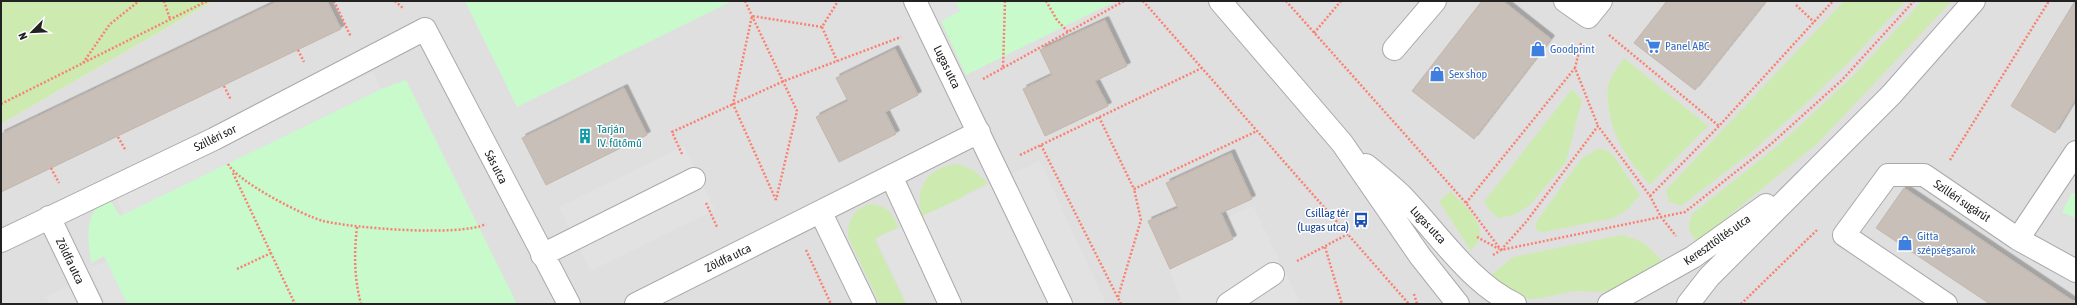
<svg xmlns="http://www.w3.org/2000/svg" width="2077" height="305" font-family="'Asap Condensed',sans-serif">
<style>
.residential{fill:#e0dfdf}
.grass{fill:#cdebb0}
.park{fill:#c8facc}
.parking{fill:#e2e2e2}
.building{fill:#c7bfb8;stroke:#c4b6ab;filter:url(#shadow)}
.lines{fill:none;stroke-linecap:round;stroke-linejoin:round}
.minor-casing{stroke:#a9a9a9;stroke-width:24}
.path{stroke:#fa8072;stroke-width:2.5;stroke-dasharray:2 2;stroke-linecap:butt}
.minor{stroke:#fff;stroke-width:22}
.labels{text-anchor:middle;dominant-baseline:central;stroke-width:3;stroke-linejoin:round;paint-order:stroke}
.shop-label{font-size:12px;fill:#366cbe;stroke:#fff;text-anchor:start}
.street-label{font-size:12px;fill:#222;stroke:#fff}
.culture-label{font-size:12px;fill:#0d838f;stroke:#fff;text-anchor:start}
.transit-label{font-size:12px;fill:#164399;stroke:#fff;text-anchor:end}
</style>
<defs>
<filter id="shadow"><feDropShadow dx="3.5" dy="-3.5" stdDeviation="0" flood-color="#0004"/></filter>
</defs>
<rect width="100%" height="100%" fill="#f2efe9"/>
<path class="residential" d="M 213,1 L 2076,1 L 2076,304 L 1,304 L 1,124 Z"/>
<path class="grass" d="M 1,1 L 213,1 L 1,124 Z
M 1844,1 L 1906,1 L 1847,64 L 1800,109 L 1749,154 L 1681,206 L 1669,202 L 1666,190 Z
M 1922,1 L 1952,1 L 1818,143 L 1697,242 C 1688,231 1687,227 1692,214 L 1780,144 L 1853,76 Z
M 1624,58 L 1708,126 L 1650,185 C 1627,158 1612,139 1608,103 C 1607,94 1607,85 1612,76 C 1615,70 1620,64 1624,58 Z
M 1572,89 L 1582,100 L 1566,162 L 1530,205 L 1514,215 L 1499,218 L 1491,212 L 1484,202 Z
M 1597,149 L 1606,150 L 1613,155 L 1640,195 L 1628,209 L 1614,218 L 1544,232 L 1537,231 L 1535,224 L 1581,159 Z
M 956,164 C 971,167 978,173 988,183 L 963,196 L 1015,304 L 948,205 L 922,216 C 914,188 927,168 956,164 Z
M 1451,191 C 1461,203 1481,218 1480,235 C 1480,240 1474,247 1471,251 L 1439,201 Z
M 870,204 C 887,205 893,214 899,228 L 875,240 L 906,304 L 880,304 L 848,237 C 848,220 853,209 870,204 Z
M 1621,235 C 1645,240 1648,246 1664,263 L 1620,288 L 1602,292 L 1574,291 L 1542,298 L 1529,299 L 1511,293 L 1489,277 L 1513,257 Z"/>
<path class="park" d="M 465,1 L 732,1 L 517,107 Z
M 955,1 L 1116,1 L 966,75 L 941,21 L 960,11 Z
M 406,80 L 517,304 L 127,304 L 104,256 L 91,263 C 89,247 84,218 99,206 C 102,203 107,202 110,200 L 120,216 L 381,89 Z
M 2072,193 L 2076,194 L 2076,218 L 2062,212 Z"/>
<path class="parking" d="M 915,1 L 955,1 L 960,11 L 928,27 Z
M 373,72 L 381,89 L 124,214 L 116,197 Z
M 684,146 L 715,210 L 590,271 L 559,207 Z
M 1040,161 L 1106,304 L 907,304 L 876,238 Z
M 1253,206 L 1299,300 L 1290,304 L 1182,304 L 1170,269 L 1233,239 L 1224,219 Z
M 106,261 L 127,304 L 106,304 L 89,269 Z
M 69,286 L 77,304 L 50,304 L 46,297 Z"/>
<path class="building" d="M 278,1 L 327,1 L 341,29 L 1,192 L 1,134 Z
M 1482,1 L 1503,1 L 1551,39 L 1474,139 L 1412,91 Z
M 1667,1 L 1766,1 L 1695,90 L 1634,43 Z
M 2075,1 L 2076,98 L 2055,133 L 2011,106 Z
M 1105,20 L 1127,66 L 1095,81 L 1108,106 L 1045,136 L 1023,89 L 1052,75 L 1040,50 Z
M 895,49 L 918,95 L 885,112 L 896,134 L 839,162 L 816,117 L 848,101 L 836,78 Z
M 624,88 L 647,135 L 546,185 L 522,138 Z
M 1231,153 L 1252,199 L 1221,213 L 1233,239 L 1170,269 L 1148,221 L 1178,208 L 1166,183 Z
M 1904,188 L 2076,303 L 2076,304 L 1990,304 L 1876,228 Z"/>
<g class="lines">
<g class="minor-casing">
<path id="minor" d="M 915,1 L 1061,304
M 1220,1 L 1342,143 L 1420,256 L 1458,304
M 1565,1 L 1588,17 L 1601,1
M 1394,49 L 1435,1
M 1366,165 C 1378,175 1392,186 1403,197 C 1438,233 1470,283 1515,304
M 892,178 L 950,304
M 821,213 L 865,304
M 49,217 L 91,304
M 2018,239 L 2076,152
M 1,241 L 214,139 L 425,29 L 569,304
M 542,255 L 694,179
M 636,304 L 979,132
M 1228,304 L 1273,274
M 1609,304 L 1693,257 L 1766,205
M 1688,304 L 1709,277 L 1891,95 L 1974,1
M 1946,304 L 1844,235 L 1888,175 L 1924,175 L 2018,239 L 2076,271"/>
</g>
<path class="path" d="M 164,1 L 170,19
M 334,1 L 351,37
M 395,1 L 404,9
M 745,1 L 797,111 L 776,200
M 1046,1 L 1057,20 L 1068,32
M 1143,1 L 1409,304
M 1286,1 L 1466,203 L 1501,250
M 1796,5 L 1814,22
M 822,27 L 837,61
M 1314,33 L 1341,1
M 1609,35 L 1719,126
M 1581,43 L 1575,68 L 1598,126
M 298,50 L 304,62
M 83,63 L 110,24 L 139,1
M 1003,68 L 1124,1
M 983,79 L 1003,68 L 1005,1
M 224,86 L 231,100
M 1,104 L 207,1
M 1099,117 L 1134,189 L 1257,131
M 118,137 L 126,151
M 1041,145 L 1121,304
M 682,154 L 672,132 L 784,81 L 901,37
M 1020,155 L 1202,68
M 1950,160 L 2049,1
M 228,164 C 238,182 302,215 323,221 C 353,228 460,237 486,224
M 51,168 L 59,183
M 233,173 L 295,304
M 1650,196 L 1719,126 L 1833,1
M 776,200 L 733,104 L 752,16 L 822,27 L 838,1
M 706,203 L 717,227
M 1466,203 L 1575,68
M 357,227 C 354,253 354,278 361,304
M 1477,237 L 1499,249
M 1325,247 L 1342,304
M 806,250 L 831,304
M 1501,250 L 1526,222 L 1598,126 L 1650,196 L 1661,217 L 1676,236
M 1493,255 L 1501,250 L 1685,212 L 1771,144 L 1842,80 L 1914,1
M 1297,261 L 1348,234
M 237,269 L 271,253
M 1414,294 L 1417,304
M 1118,297 L 1141,220 L 1134,189
M 1741,304 L 1817,230"/>
<use href="#minor" class="minor"/>
</g>
<defs>
<g id="supermarket-bare" transform="scale(1.2)"><path d="M-6-5.5h2.5l.6 2H6L4.5 2H-2.5L-4.4-4H-6ZM-1.5 3.2a1.3 1.3 0 1 0 .1 0ZM3 3.2a1.3 1.3 0 1 0 .1 0Z" fill="#3f7fe0" stroke="#fff" stroke-width="2.5" paint-order="stroke"/></g>
<g id="shop-bare" transform="scale(1.2)"><path d="M-5-2.5h2.3a2.7 3.5 0 0 1 5.4 0H5L5.5 6h-11ZM-1.5-2.5h3a1.5 2.3 0 0 0-3 0Z" fill="#3f7fe0" stroke="#fff" stroke-width="2.5" paint-order="stroke"/></g>
<g id="building-bare" transform="scale(1.2)"><path d="M-4-6H4V6H1V3H-1V6H-4ZM-2.5-4.3h1.7v1.8h-1.7ZM.8-4.3h1.7v1.8H.8ZM-2.5-1h1.7V.8h-1.7ZM.8-1h1.7V.8H.8Z" fill="#0f9aa8" stroke="#fff" stroke-width="2.5" paint-order="stroke"/></g>
<g id="bus-bare" transform="scale(1.2)"><path d="M-5-6H5V4H4V6H2V4H-2V6H-4V4H-5ZM-3.5-4V0h7V-4ZM-3.5 1.2v1.5H-2V1.2ZM2 1.2v1.5H3.5V1.2Z" fill="#1a4fb4" stroke="#fff" stroke-width="2.5" paint-order="stroke"/></g>
</defs>
<g fill-rule="evenodd">
<use href="#supermarket-bare" x="1653" y="46"/>
<use href="#shop-bare" x="1538" y="49"/>
<use href="#shop-bare" x="1437" y="74"/>
<use href="#building-bare" x="585" y="136"/>
<use href="#bus-bare" x="1361" y="220"/>
<use href="#shop-bare" x="1905" y="243"/>
</g>
<g class="labels">
<g class="shop-label">
<text x="1665" y="46">Panel ABC</text>
<text x="1550" y="49">Goodprint</text>
<text x="1449" y="74">Sex shop</text>
<text x="1917" y="236">Gitta<tspan x="1917" dy="14">szépségsarok</tspan></text>
</g>
<g class="street-label">
<text transform="translate(947 67) rotate(64)">Lugas utca</text>
<text transform="translate(215 138) rotate(-26)">Szilléri sor</text>
<text transform="translate(496 167) rotate(63)">Sás utca</text>
<text transform="translate(1962 201) rotate(34)">Szilléri sugárút</text>
<text transform="translate(1428 225) rotate(47)">Lugas utca</text>
<text transform="translate(1717 240) rotate(-35)">Kereszttöltés utca</text>
<text transform="translate(728 258) rotate(-26)">Zöldfa utca</text>
<text transform="translate(70 261) rotate(64)">Zöldfa utca</text>
</g>
<g class="culture-label">
<text x="597" y="129">Tarján<tspan x="597" dy="14">IV. fűtőmű</tspan></text>
</g>
<g class="transit-label">
<text x="1349" y="213">Csillag tér<tspan x="1349" dy="14">(Lugas utca)</tspan></text>
</g>
</g>
<rect width="2077" height="305" fill="none" stroke="#222222" stroke-width="4"/>
<g transform="translate(32 32) rotate(246)" stroke="#ffffff" stroke-width="3" paint-order="stroke">
<path d="M0-3L7 15L0 10L-7 15Z" fill="#222222"/>
<text y="-6" font-size="11" font-weight="bold" text-anchor="middle" fill="#222222">N</text>
</g>
</svg>
